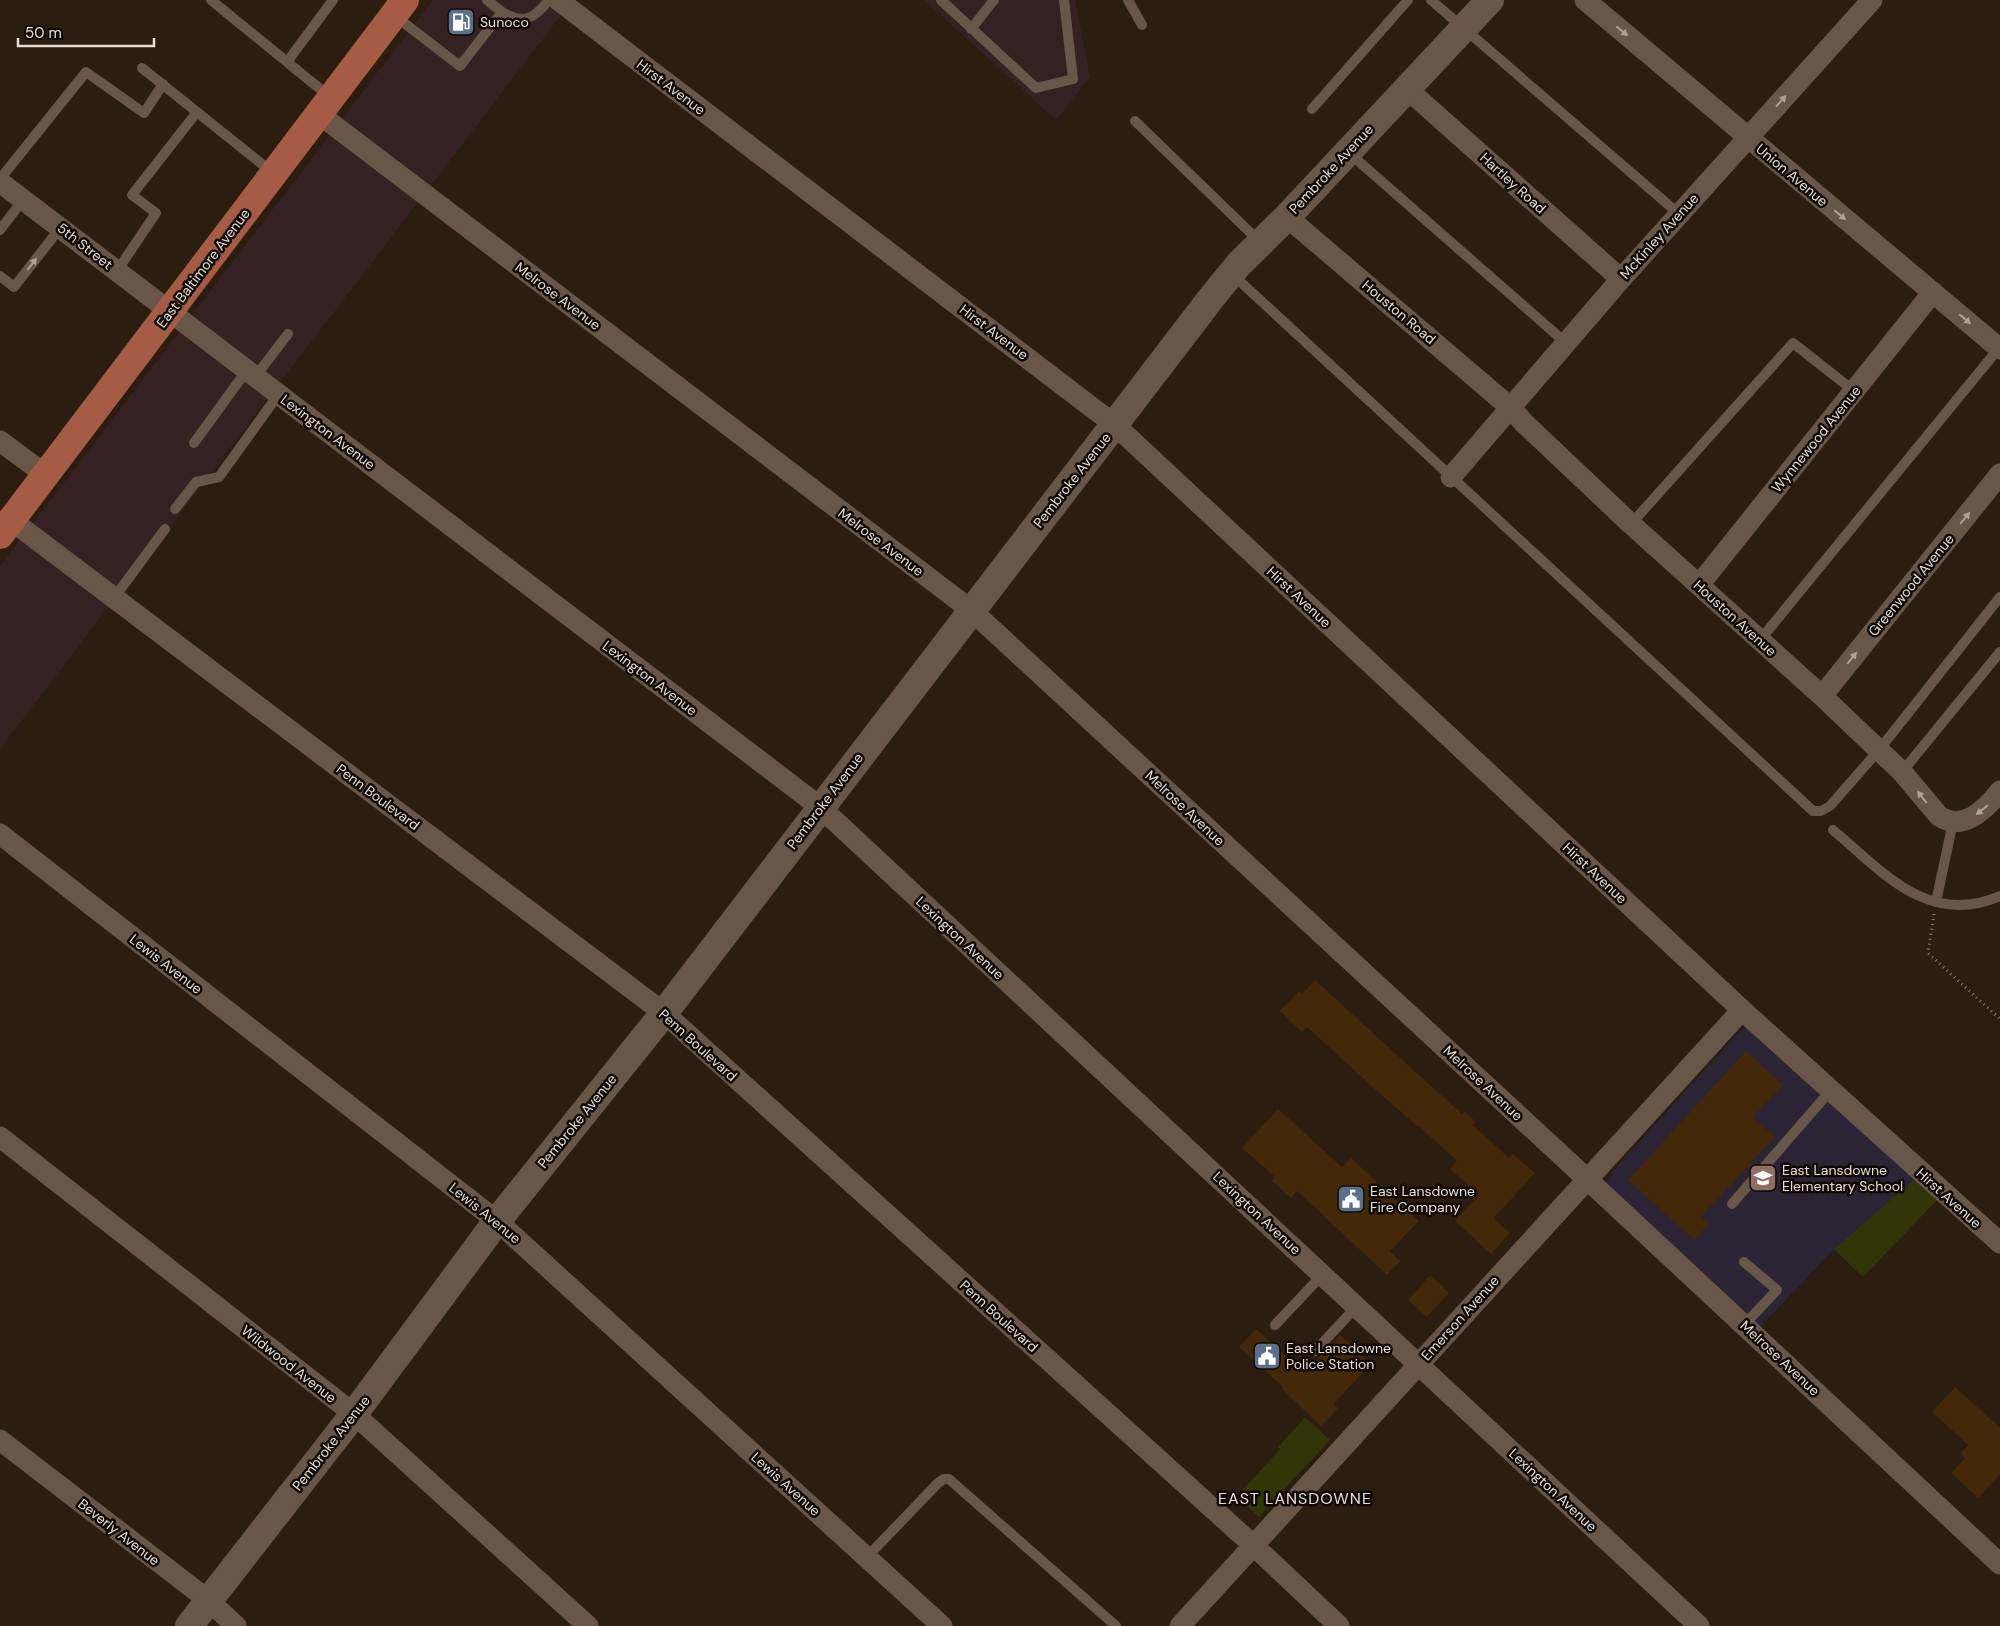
<svg xmlns="http://www.w3.org/2000/svg" width="2000" height="1626" font-family="'DM Sans',sans-serif">
<style>
.commercial{fill:#352121}
.education{fill:#2a2434}
.green{fill:#303607}
.building{fill:#43290a}
.lines{fill:none;stroke-linecap:round;stroke-linejoin:round}
.path{stroke:#8d8276;stroke-width:3;stroke-dasharray:1 4;stroke-linecap:butt}
.lane{stroke:#685748;stroke-width:10}
.street{stroke:#685748;stroke-width:21}
.secondary{stroke:#685748;stroke-width:28}
.primary{stroke:#a65c44;stroke-width:28}
.oneway{fill:#aea196}
.labels{text-anchor:middle;dominant-baseline:central;stroke-width:5;stroke-linejoin:round;paint-order:stroke}
.poi-label{font-size:14px;fill:#e8ded5;stroke:#0f0804;text-anchor:start}
.street-label{font-size:14px;fill:#e8ded5;stroke:#0f0804}
.quarter-label{font-size:16px;letter-spacing:1px;fill:#e8ded5;stroke:#0f0804}
</style>
<rect width="100%" height="100%" fill="#2b1d0f"/>
<path class="commercial" d="M 433,0 L 544,0 L 562,14 L 0,749 L 0,566 Z
M 924,0 L 1075,0 L 1090,77 L 1056,120 Z"/>
<path class="education" d="M 1752,1027 L 1940,1197 L 1863,1277 L 1834,1249 L 1759,1328 L 1607,1186 L 1609,1175 L 1737,1034 L 1745,1028 Z"/>
<path class="green" d="M 1917,1177 L 1940,1197 L 1863,1277 L 1834,1249 Z
M 1305,1417 L 1330,1440 L 1259,1517 L 1236,1497 L 1280,1449 L 1278,1447 Z"/>
<path class="building" d="M 1315,980 L 1431,1086 L 1462,1114 L 1464,1111 L 1476,1122 L 1473,1125 L 1509,1158 L 1513,1154 L 1535,1173 L 1494,1218 L 1510,1233 L 1491,1254 L 1455,1221 L 1479,1195 L 1450,1169 L 1457,1161 L 1419,1126 L 1418,1127 L 1377,1091 L 1307,1027 L 1302,1032 L 1280,1011 L 1299,991 L 1302,994 Z
M 1746,1051 L 1783,1085 L 1753,1117 L 1775,1137 L 1701,1217 L 1709,1224 L 1694,1240 L 1628,1180 Z
M 1278,1109 L 1342,1167 L 1351,1158 L 1419,1221 L 1390,1251 L 1400,1261 L 1387,1275 L 1297,1191 L 1291,1198 L 1272,1181 L 1275,1177 L 1242,1148 Z
M 1430,1275 L 1449,1293 L 1427,1317 L 1408,1300 Z
M 1256,1329 L 1305,1373 L 1340,1335 L 1371,1364 L 1333,1404 L 1338,1408 L 1321,1426 L 1282,1389 L 1283,1387 L 1239,1347 Z
M 1955,1387 L 2000,1428 L 2000,1474 L 1978,1498 L 1951,1473 L 1965,1458 L 1961,1453 L 1968,1445 L 1932,1412 Z"/>
<g class="lines">
<path class="path" d="M 1934,914 L 1928,953 L 2000,1019"/>
<path class="lane" d="M 211,0 L 330,97
M 941,0 L 1036,88 L 1073,79 L 1064,0
M 1128,0 L 1142,25
M 1431,0 L 1679,214
M 502,12 C 524,25 534,19 549,0
M 395,16 L 460,66 L 502,12 L 487,0
M 971,29 L 994,0
M 287,62 L 333,0
M 142,68 L 273,173
M 1312,109 L 1408,0
M 1135,121 L 1260,242
M 1348,152 L 1566,343
M 0,179 L 86,72 L 144,113 L 163,84
M 0,230 L 23,200
M 117,271 L 156,213 L 132,195 L 197,112
M 1232,274 L 1813,811 L 1821,811 L 1830,806 L 1879,750 L 2000,597
M 0,276 L 14,287 L 61,227
M 255,377 L 288,334
M 194,443 L 247,370
M 175,509 L 196,482 L 219,477 L 278,395
M 1631,524 L 1793,343 L 1854,391
M 114,598 L 165,529
M 1760,640 L 1999,348
M 1902,772 L 2000,652
M 1833,830 C 1883,872 1928,927 2000,896
M 1936,902 L 1953,822
M 1732,1204 L 1831,1090
M 1275,1325 L 1323,1274
M 1744,1325 L 1777,1290 L 1744,1262
M 1315,1351 L 1357,1306
M 867,1557 L 938,1483 L 944,1479 L 949,1479 L 1116,1626"/>
<path class="street" d="M 558,0 L 1115,425 L 1742,1010 L 2000,1243
M 1585,0 L 2000,349
M 1406,88 L 1621,279
M 319,114 L 971,610 L 1587,1179 L 2000,1564
M 0,182 L 820,807 L 1699,1626
M 1287,217 L 1511,408 L 1524,423 L 1631,524 L 1822,696 L 1902,772 L 1939,816 C 1963,832 1985,810 2000,791
M 0,441 L 46,475
M 1451,477 L 1621,279 L 1872,0
M 11,520 L 664,1013 L 1253,1545 L 1339,1626
M 1699,585 L 1933,292
M 1822,696 L 2000,474
M 0,834 L 497,1221 L 942,1626
M 0,1137 L 354,1414 L 588,1626
M 0,1440 L 208,1600 L 236,1626
M 1180,1626 L 1742,1010"/>
<path class="secondary" d="M 189,1626 L 354,1414 L 497,1221 L 664,1013 L 1212,297 L 1239,264 L 1287,217 L 1490,0"/>
<path class="primary" d="M 0,535 L 405,0"/>
</g>
<defs><path id="oneway-solid" d="M-6-.8H1V-3.2L6.5 0L1 3.2V.8H-6Z" transform="scale(1.25)"/></defs>
<g class="oneway">
<use href="#oneway-solid" transform="translate(1622 31) rotate(40)"/>
<use href="#oneway-solid" transform="translate(1781 101) rotate(-48)"/>
<use href="#oneway-solid" transform="translate(1840 215) rotate(40)"/>
<use href="#oneway-solid" transform="translate(32 264) rotate(-52)"/>
<use href="#oneway-solid" transform="translate(1965 319) rotate(40)"/>
<use href="#oneway-solid" transform="translate(1965 518) rotate(-51)"/>
<use href="#oneway-solid" transform="translate(1852 658) rotate(-51)"/>
<use href="#oneway-solid" transform="translate(1922 797) rotate(-128)"/>
<use href="#oneway-solid" transform="translate(1982 810) rotate(141)"/>
</g>
<defs>
<g id="fuel-square" transform="scale(1.4375)"><rect x="-9" y="-9" width="18" height="18" rx="4" fill="#5c6f8a" stroke="#0f0804"/><path d="M-5.5-6h7V0h2V4h1.3V-2.5L3-4.5l.8-.8L6-3V5H2.5V1h-1V6h-7ZM-4.2-4.7v3.2H.2V-4.7Z" fill="#fff"/></g>
<g id="school-square" transform="scale(1.4375)"><rect x="-9" y="-9" width="18" height="18" rx="4" fill="#8d6e63" stroke="#0f0804"/><path d="M0-5L7-2L0 1L-7-2ZM-4 1L0 2.5L4 1V4Q0 6-4 4Z" fill="#fff"/></g>
<g id="civic-square" transform="scale(1.4375)"><rect x="-9" y="-9" width="18" height="18" rx="4" fill="#5c6f8a" stroke="#0f0804"/><path d="M-.6-6.5H3V-4.5H.6V-3L4-1V1h2V6H-6V1h2V-1L-.6-3ZM-1.2 2.5V6h2.4V2.5Z" fill="#fff"/></g>
</defs>
<g fill-rule="evenodd">
<use href="#fuel-square" x="461" y="22"/>
<use href="#school-square" x="1763" y="1178"/>
<use href="#civic-square" x="1351" y="1199"/>
<use href="#civic-square" x="1267" y="1356"/>
</g>
<g class="labels">
<g class="poi-label">
<text x="480" y="22">Sunoco</text>
<text x="1782" y="1170">East Lansdowne<tspan x="1782" dy="16">Elementary School</tspan></text>
<text x="1370" y="1191">East Lansdowne<tspan x="1370" dy="16">Fire Company</tspan></text>
<text x="1286" y="1348">East Lansdowne<tspan x="1286" dy="16">Police Station</tspan></text>
</g>
<g class="street-label">
<text transform="translate(671 87) rotate(37)">Hirst Avenue</text>
<text transform="translate(1331 169) rotate(-47)">Pembroke Avenue</text>
<text transform="translate(1792 175) rotate(40)">Union Avenue</text>
<text transform="translate(1513 183) rotate(42)">Hartley Road</text>
<text transform="translate(1659 236) rotate(-48)">McKinley Avenue</text>
<text transform="translate(85 246) rotate(38)">5th Street</text>
<text transform="translate(203 268) rotate(-53)">East Baltimore Avenue</text>
<text transform="translate(558 296) rotate(37)">Melrose Avenue</text>
<text transform="translate(1399 312) rotate(40)">Houston Road</text>
<text transform="translate(994 332) rotate(37)">Hirst Avenue</text>
<text transform="translate(328 432) rotate(37)">Lexington Avenue</text>
<text transform="translate(1816 439) rotate(-51)">Wynnewood Avenue</text>
<text transform="translate(1072 480) rotate(-52)">Pembroke Avenue</text>
<text transform="translate(881 542) rotate(37)">Melrose Avenue</text>
<text transform="translate(1911 585) rotate(-51)">Greenwood Avenue</text>
<text transform="translate(1299 597) rotate(43)">Hirst Avenue</text>
<text transform="translate(1735 618) rotate(42)">Houston Avenue</text>
<text transform="translate(650 678) rotate(37)">Lexington Avenue</text>
<text transform="translate(378 797) rotate(37)">Penn Boulevard</text>
<text transform="translate(825 801) rotate(-53)">Pembroke Avenue</text>
<text transform="translate(1185 808) rotate(43)">Melrose Avenue</text>
<text transform="translate(1595 873) rotate(43)">Hirst Avenue</text>
<text transform="translate(960 938) rotate(43)">Lexington Avenue</text>
<text transform="translate(166 964) rotate(38)">Lewis Avenue</text>
<text transform="translate(698 1045) rotate(42)">Penn Boulevard</text>
<text transform="translate(1483 1083) rotate(43)">Melrose Avenue</text>
<text transform="translate(577 1121) rotate(-51)">Pembroke Avenue</text>
<text transform="translate(1949 1198) rotate(42)">Hirst Avenue</text>
<text transform="translate(485 1213) rotate(39)">Lewis Avenue</text>
<text transform="translate(1257 1213) rotate(43)">Lexington Avenue</text>
<text transform="translate(999 1316) rotate(42)">Penn Boulevard</text>
<text transform="translate(1460 1318) rotate(-48)">Emerson Avenue</text>
<text transform="translate(1780 1358) rotate(43)">Melrose Avenue</text>
<text transform="translate(289 1364) rotate(38)">Wildwood Avenue</text>
<text transform="translate(331 1443) rotate(-52)">Pembroke Avenue</text>
<text transform="translate(786 1484) rotate(42)">Lewis Avenue</text>
<text transform="translate(1553 1490) rotate(43)">Lexington Avenue</text>
<text transform="translate(119 1532) rotate(38)">Beverly Avenue</text>
</g>
<g class="quarter-label">
<text x="1295" y="1498">EAST LANSDOWNE</text>
</g>
</g>
<path d="M18 38v8h136v-8" fill="none" stroke="#e8ded5" stroke-width="2.5"/>
<text x="25" y="38" font-size="15" fill="#e8ded5" stroke="#0f0804" stroke-width="4" paint-order="stroke">50 m</text>
</svg>
